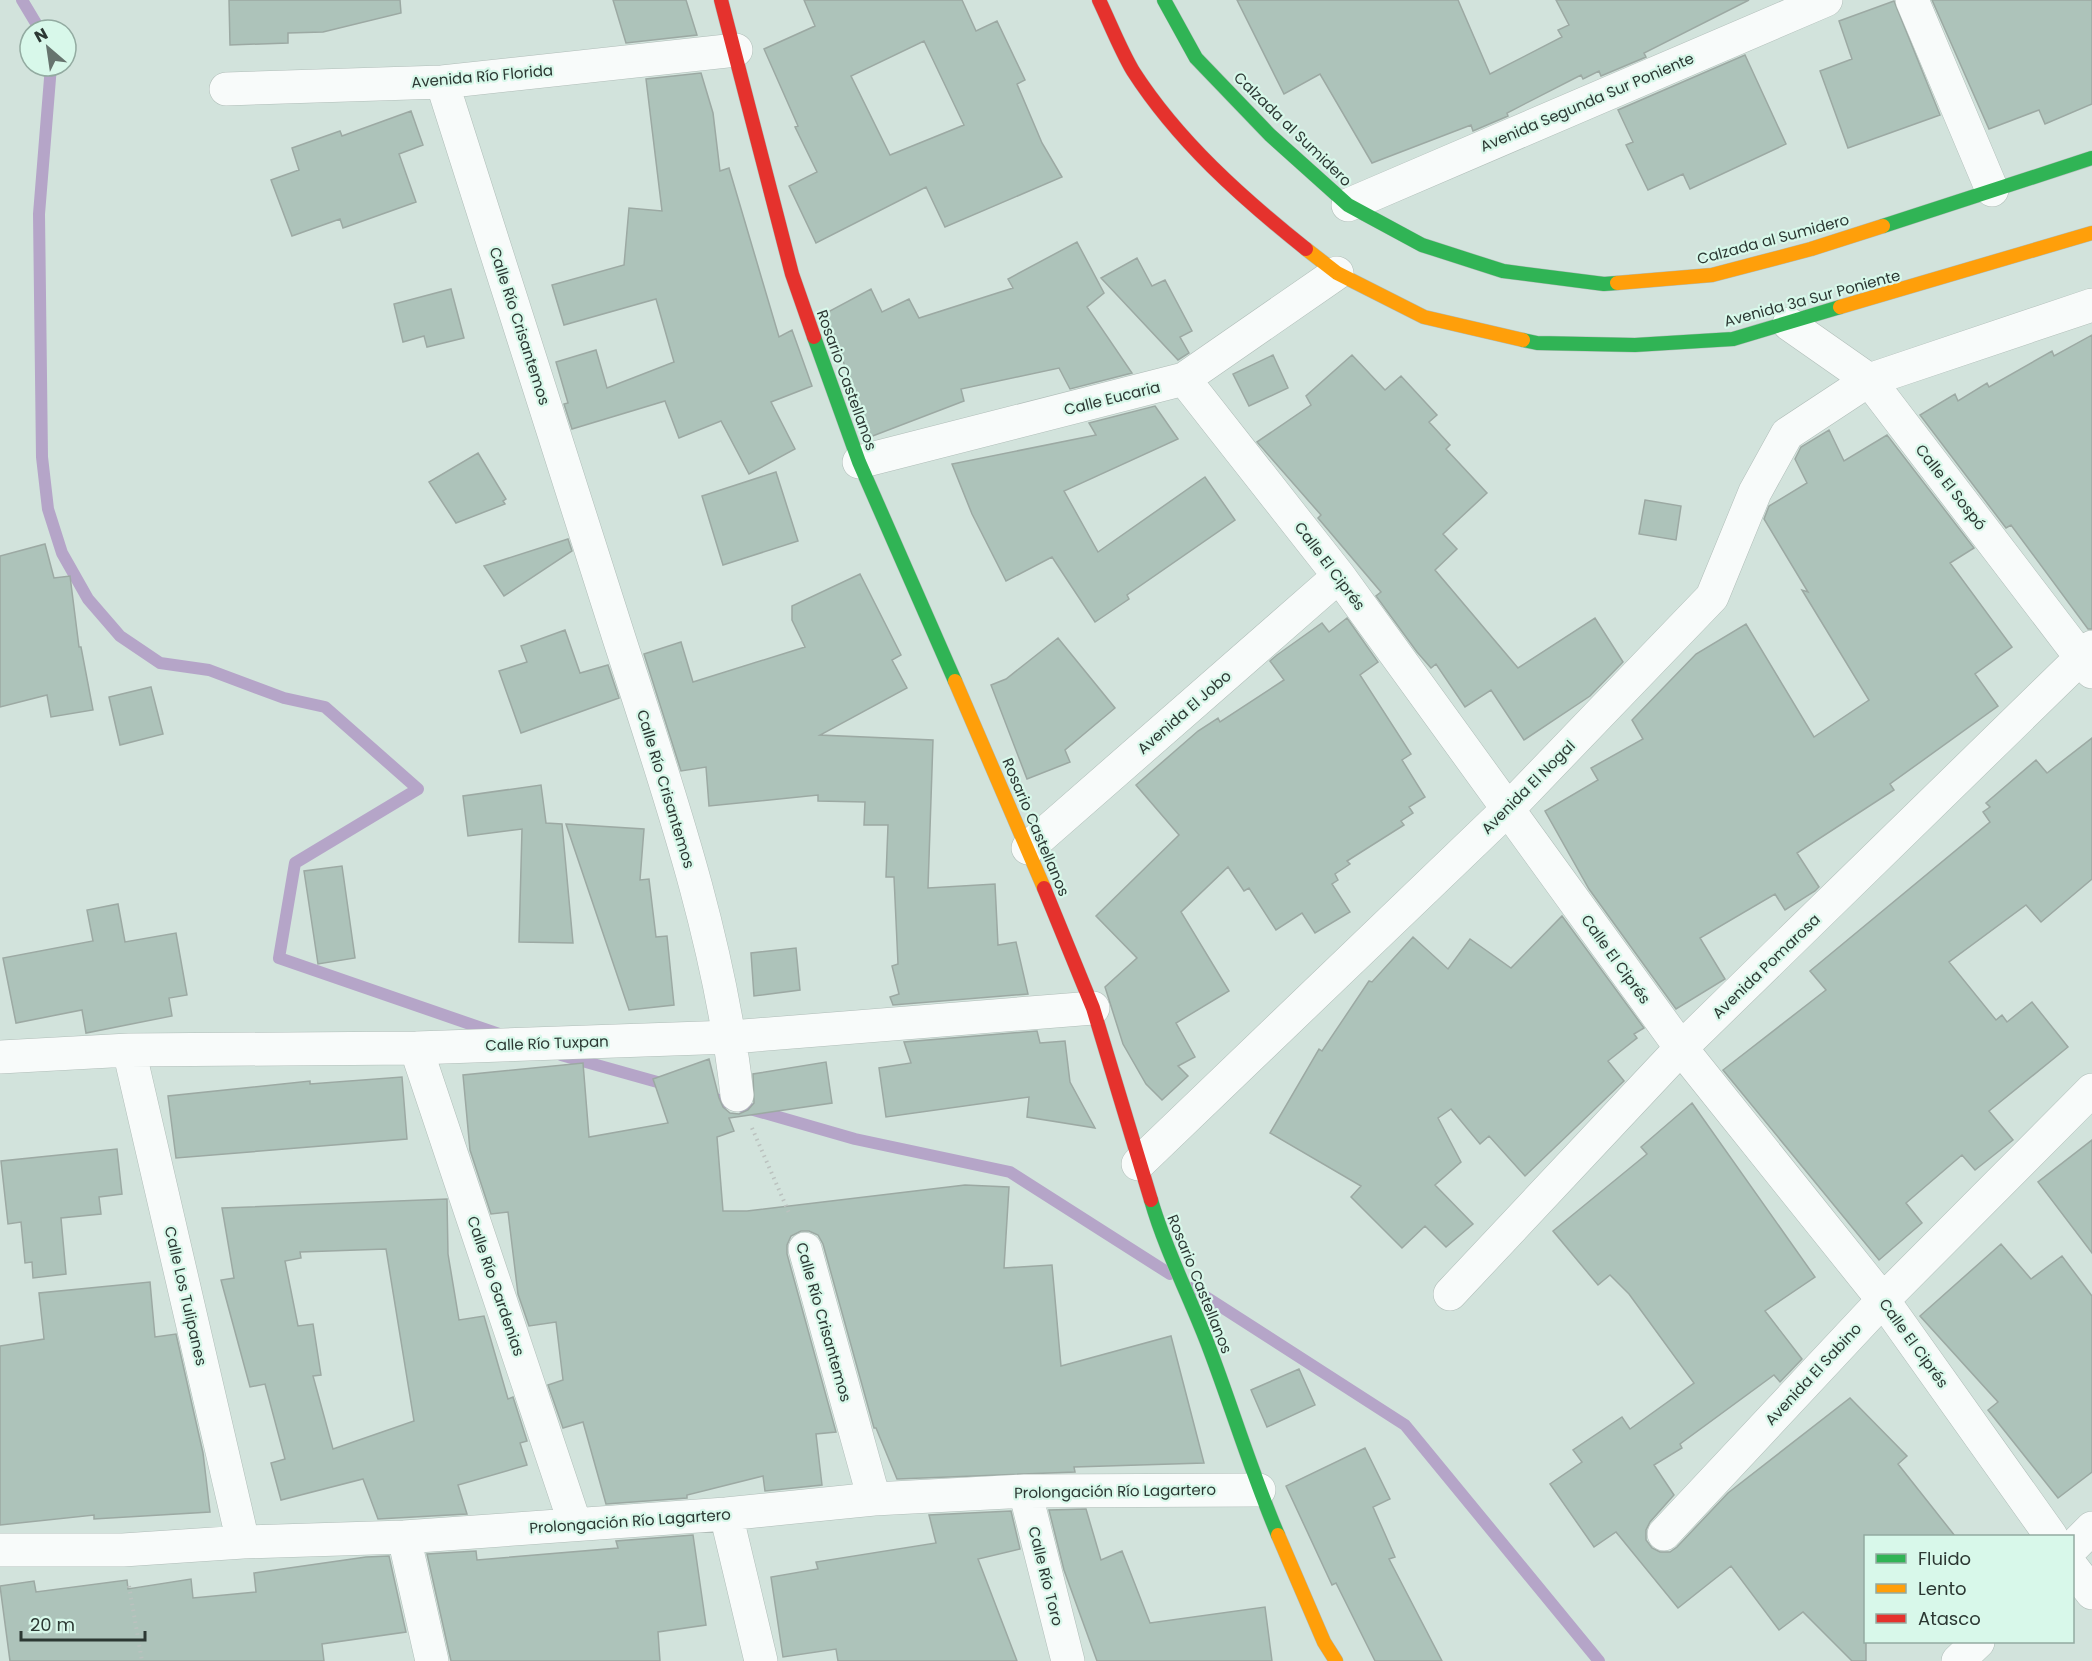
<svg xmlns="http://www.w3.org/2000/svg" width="2092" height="1661" font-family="Poppins,sans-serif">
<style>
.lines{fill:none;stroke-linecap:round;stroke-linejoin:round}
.stream{stroke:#b5a5c8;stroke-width:12}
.building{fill:#adc3ba;stroke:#9ca9a3;stroke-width:1.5;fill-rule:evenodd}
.street-casing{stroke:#b0bdb8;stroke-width:34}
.fast-casing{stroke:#b0bdb8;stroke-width:15}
.slow-casing{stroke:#b0bdb8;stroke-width:15}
.jam-casing{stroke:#b0bdb8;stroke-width:15}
.path{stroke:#bbc2bf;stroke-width:4;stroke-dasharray:1.5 4.5;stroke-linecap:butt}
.street{stroke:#f8fbfa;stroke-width:33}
.fast{stroke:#30b455;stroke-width:14}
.slow{stroke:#ff9f0a;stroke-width:14}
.jam{stroke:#e5322d;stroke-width:14}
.labels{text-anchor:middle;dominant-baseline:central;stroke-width:4.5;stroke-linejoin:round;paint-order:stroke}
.street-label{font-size:15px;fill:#2c3833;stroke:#d8f8ea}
</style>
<rect width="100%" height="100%" fill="#d2e3dc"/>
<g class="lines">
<path class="stream" d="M 22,0 L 40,30
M 51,66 L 39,214 L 42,457 L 48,509 L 62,553 L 88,599 L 120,636 L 160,663 L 209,670 L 284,698 L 325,707 L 418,789 L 295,863 L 279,958 L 499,1034
M 561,1055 L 668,1085
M 705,1096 L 855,1139 L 1010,1172 L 1170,1274
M 1192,1288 L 1405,1425 L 1599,1661"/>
</g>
<path class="building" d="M 229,0 L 400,0 L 401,13 L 323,32 L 288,33 L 288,43 L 230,45 Z
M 613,0 L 686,0 L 697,35 L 626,43 Z
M 804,0 L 962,0 L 976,31 L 997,21 L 1025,80 L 1017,84 L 1042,143 L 1062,177 L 945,227 L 926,187 L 816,243 L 789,186 L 817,172 L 795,127 L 798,126 L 764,49 L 815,26 ZM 924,41 L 964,125 L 890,155 L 851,76 Z
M 1237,0 L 1458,0 L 1490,74 L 1562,37 L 1558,30 L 1569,25 L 1556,0 L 1749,0 L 1644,53 L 1646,57 L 1601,76 L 1599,71 L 1583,79 L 1581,75 L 1507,113 L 1508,116 L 1473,131 L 1471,125 L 1372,163 L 1320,74 L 1284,94 Z
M 1932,0 L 2092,0 L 2092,104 L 2045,124 L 2039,110 L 1989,129 Z
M 1894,1 L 1940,115 L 1848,148 L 1820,71 L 1852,59 L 1839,21 Z
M 1745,55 L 1786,144 L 1690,189 L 1683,174 L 1648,190 L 1626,145 L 1633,142 L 1618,110 Z
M 701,73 L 713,113 L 720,171 L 729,168 L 779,337 L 792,330 L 812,386 L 771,402 L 795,449 L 749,474 L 721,421 L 679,438 L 665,401 L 572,429 L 564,404 L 568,403 L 556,362 L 596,350 L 607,388 L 674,362 L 656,299 L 564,325 L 552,285 L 624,265 L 629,208 L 662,211 L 646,79 Z
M 411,111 L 423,145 L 399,154 L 416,202 L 343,228 L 340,219 L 292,236 L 271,180 L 299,170 L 292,148 L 340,131 L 342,136 Z
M 1077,242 L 1104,293 L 1087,307 L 1132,373 L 1070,389 L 1059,368 L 961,389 L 964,401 L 870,437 L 826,313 L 871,289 L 882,312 L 909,299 L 919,318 L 1013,288 L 1008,279 Z
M 1137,258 L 1152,286 L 1165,280 L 1192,331 L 1180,337 L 1189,353 L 1178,360 L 1101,278 Z
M 451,289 L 464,338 L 427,347 L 424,336 L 403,342 L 394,304 Z
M 2092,335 L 2092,629 L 2088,629 L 2011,525 L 2006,528 L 1920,415 L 1955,394 L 1958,401 L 1987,383 L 1989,387 L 2052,351 L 2054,356 Z
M 1273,355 L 1288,388 L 1249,406 L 1233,374 Z
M 1352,355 L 1385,390 L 1401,376 L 1437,415 L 1429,422 L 1450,445 L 1446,449 L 1487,493 L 1443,534 L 1457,549 L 1435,570 L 1518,668 L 1595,618 L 1623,662 L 1590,696 L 1524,740 L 1491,690 L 1465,707 L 1436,664 L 1431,668 L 1417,652 L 1376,596 L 1381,592 L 1318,518 L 1321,515 L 1257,442 L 1311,405 L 1306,396 Z
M 1155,406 L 1178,439 L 1064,491 L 1098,552 L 1205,477 L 1235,520 L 1127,595 L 1129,599 L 1095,622 L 1052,557 L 1006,581 L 972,514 L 952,464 L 1096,435 L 1089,423 Z
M 1829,430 L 1844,461 L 1887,435 L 1974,548 L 1950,563 L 2012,647 L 1975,674 L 1998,706 L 1890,784 L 1894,790 L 1797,853 L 1819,887 L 1815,891 L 1785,910 L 1775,894 L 1700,938 L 1725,979 L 1676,1009 L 1589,889 L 1545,811 L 1598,780 L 1591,768 L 1643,739 L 1632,720 L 1696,654 L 1746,624 L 1814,737 L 1869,700 L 1802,590 L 1808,592 L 1764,519 L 1769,506 L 1807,483 L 1795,459 L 1801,447 Z
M 478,453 L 506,499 L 503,501 L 505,504 L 456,523 L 429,482 Z
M 776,472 L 798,541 L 723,565 L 702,496 Z
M 1645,500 L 1681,506 L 1676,540 L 1639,534 Z
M 568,539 L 572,551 L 504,596 L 484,566 Z
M 45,544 L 54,578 L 70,576 L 79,647 L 81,647 L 93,710 L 51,717 L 47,695 L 0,707 L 0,556 Z
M 860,574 L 901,655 L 892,660 L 907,688 L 820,735 L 933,740 L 928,888 L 995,884 L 998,945 L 1016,942 L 1028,994 L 893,1005 L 890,997 L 899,994 L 892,966 L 898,964 L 894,877 L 886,877 L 888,825 L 864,825 L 865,802 L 818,801 L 818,795 L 709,806 L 706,767 L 681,771 L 644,654 L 681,642 L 693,682 L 805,647 L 792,620 L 792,606 Z
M 1347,618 L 1378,662 L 1360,675 L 1411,754 L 1402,760 L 1425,797 L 1409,807 L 1413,813 L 1401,821 L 1404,825 L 1347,861 L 1350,864 L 1335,874 L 1338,880 L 1332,884 L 1350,912 L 1315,933 L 1302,913 L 1276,930 L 1249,888 L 1244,891 L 1228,867 L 1181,912 L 1229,991 L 1176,1023 L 1195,1057 L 1178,1066 L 1188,1076 L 1162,1100 L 1146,1084 L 1123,1044 L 1105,987 L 1137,958 L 1096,916 L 1179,835 L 1136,785 L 1198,731 L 1218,718 L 1220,722 L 1284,680 L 1270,661 L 1277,655 L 1322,623 L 1329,632 Z
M 565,630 L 580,673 L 608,665 L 619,698 L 521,733 L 499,671 L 527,662 L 521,646 Z
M 1058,638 L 1115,708 L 1065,750 L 1070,762 L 1027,779 L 991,685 L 1006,679 Z
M 151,687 L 163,734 L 120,745 L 109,697 Z
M 2092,738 L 2092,879 L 2041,922 L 2026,905 L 1949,962 L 1996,1020 L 2002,1015 L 2007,1022 L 2032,1002 L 2068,1047 L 1989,1111 L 2013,1140 L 1975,1170 L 1962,1155 L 1906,1203 L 1922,1223 L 1879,1260 L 1723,1070 L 1826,990 L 1810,971 L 1990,822 L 1983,812 L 1990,807 L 1986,803 L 2036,760 L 2047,773 Z
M 541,785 L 546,823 L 562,824 L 573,943 L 519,942 L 522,829 L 468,836 L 463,796 Z
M 566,824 L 644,829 L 640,880 L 649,879 L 656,937 L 667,936 L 674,1005 L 629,1010 Z
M 342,866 L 355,958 L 318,964 L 304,871 Z
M 118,904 L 125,942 L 176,933 L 187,995 L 169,998 L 172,1016 L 86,1033 L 82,1010 L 16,1023 L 3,958 L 93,941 L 87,910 Z
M 1562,916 L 1644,1028 L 1634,1034 L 1637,1038 L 1608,1061 L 1624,1081 L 1525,1176 L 1489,1136 L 1480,1144 L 1451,1109 L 1438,1118 L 1461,1162 L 1435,1185 L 1473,1224 L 1446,1247 L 1425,1226 L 1402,1248 L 1351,1197 L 1361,1186 L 1270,1133 L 1319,1049 L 1322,1051 L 1369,981 L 1372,982 L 1413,937 L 1448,969 L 1470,939 L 1511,968 Z
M 796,948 L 800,990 L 754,996 L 751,953 Z
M 1037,1031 L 1040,1043 L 1065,1041 L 1070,1082 L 1095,1128 L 1027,1117 L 1029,1097 L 886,1117 L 879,1068 L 911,1063 L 904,1042 Z
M 709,1059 L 719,1098 L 723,1107 L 730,1113 L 739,1114 L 748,1110 L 754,1103 L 753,1074 L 826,1062 L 832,1103 L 729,1118 L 734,1131 L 717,1137 L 723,1211 L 747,1211 L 965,1185 L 1009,1187 L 1004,1268 L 1052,1265 L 1061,1366 L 1171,1336 L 1204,1463 L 1074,1467 L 1075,1472 L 897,1479 L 876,1428 L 874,1428 L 823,1244 L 818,1235 L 809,1231 L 801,1231 L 791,1236 L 787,1245 L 787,1254 L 836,1432 L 816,1434 L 822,1485 L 765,1491 L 763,1476 L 687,1495 L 687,1498 L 606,1504 L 583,1422 L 563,1428 L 548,1385 L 563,1380 L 556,1322 L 529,1326 L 518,1294 L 508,1212 L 491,1214 L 470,1150 L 463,1075 L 583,1063 L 589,1137 L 668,1123 L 653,1079 Z
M 402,1077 L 407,1139 L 176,1158 L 168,1096 L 310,1081 L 310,1084 Z
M 1692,1103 L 1815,1277 L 1765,1311 L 1802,1359 L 1780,1382 L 1774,1375 L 1680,1444 L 1682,1448 L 1654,1465 L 1674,1495 L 1650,1522 L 1646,1530 L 1646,1540 L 1652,1548 L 1660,1552 L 1670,1552 L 1677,1547 L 1728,1493 L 1850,1398 L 1907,1456 L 1898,1464 L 1955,1536 L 1866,1536 L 1866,1661 L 1852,1661 L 1803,1612 L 1779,1630 L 1731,1566 L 1678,1608 L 1616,1532 L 1594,1547 L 1550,1484 L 1582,1462 L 1573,1450 L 1622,1417 L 1630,1429 L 1694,1383 L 1629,1294 L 1610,1275 L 1598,1285 L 1553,1231 L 1647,1154 L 1641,1147 Z
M 2092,1140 L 2092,1253 L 2038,1182 Z
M 117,1149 L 122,1194 L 99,1197 L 101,1214 L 61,1218 L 66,1274 L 33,1278 L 32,1262 L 25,1263 L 21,1222 L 8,1224 L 1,1161 Z
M 447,1199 L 448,1254 L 459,1320 L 484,1316 L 508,1399 L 513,1397 L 527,1441 L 520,1443 L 527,1465 L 458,1485 L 467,1514 L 378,1519 L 363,1479 L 281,1500 L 271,1463 L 285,1459 L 265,1384 L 250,1387 L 221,1280 L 234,1278 L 222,1208 ZM 386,1249 L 414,1421 L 333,1449 L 313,1376 L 321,1375 L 313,1324 L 298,1326 L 285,1261 L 301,1258 L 300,1252 Z
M 2001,1244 L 2031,1279 L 2062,1256 L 2092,1296 L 2092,1472 L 2058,1498 L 1988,1410 L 1998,1402 L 1920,1316 Z
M 150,1282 L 155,1337 L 176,1334 L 203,1453 L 210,1512 L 94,1519 L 94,1515 L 0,1525 L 0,1346 L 44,1339 L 39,1293 Z
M 1299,1369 L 1315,1405 L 1267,1427 L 1251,1390 Z
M 1365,1448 L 1390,1499 L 1373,1507 L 1395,1557 L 1389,1559 L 1442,1661 L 1375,1661 L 1336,1583 L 1332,1585 L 1286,1486 Z
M 1086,1509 L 1101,1560 L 1122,1551 L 1150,1623 L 1265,1607 L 1272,1661 L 1097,1661 L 1064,1570 L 1049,1510 Z
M 1011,1511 L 1020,1549 L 978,1559 L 1017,1661 L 838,1661 L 836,1649 L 783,1657 L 771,1577 L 818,1569 L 816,1562 L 936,1543 L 929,1515 Z
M 693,1535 L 706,1625 L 658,1632 L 660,1661 L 451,1661 L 427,1554 L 476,1551 L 477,1560 L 618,1548 L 616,1541 Z
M 389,1556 L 406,1632 L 322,1644 L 324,1661 L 10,1661 L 0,1586 L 34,1581 L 36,1592 L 127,1580 L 128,1589 L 191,1579 L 193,1598 L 256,1592 L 254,1573 L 366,1557 Z"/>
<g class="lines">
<g class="street-casing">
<path id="street" d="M 1912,0 L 1992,190
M 442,82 C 501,267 560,453 619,638 C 667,787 720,939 737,1095
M 226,89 L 442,82 L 736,50
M 1348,205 L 1826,0
M 1789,324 L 1869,380 L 2092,672
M 1184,379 L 1339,576 L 1681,1048 L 1883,1300 L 2051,1536
M 859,462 L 1184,379 L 1337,273
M 1028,848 L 1339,576
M 416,1048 L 575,1524
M 129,1050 L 243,1542
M 0,1057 L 129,1050 L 416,1048 L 731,1037 L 1093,1008
M 1138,1164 L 1508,809 L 1712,597 L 1755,492 L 1787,434 L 1869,380 L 2092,305
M 805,1249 L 874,1499
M 1450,1294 L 1681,1048 L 2092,647
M 1025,1491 L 1068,1661
M 726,1514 L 761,1661
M 1664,1534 L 1883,1300 L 2092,1090
M 404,1537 L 432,1661
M 2072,1548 L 2092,1528
M 0,1550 L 123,1550 L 243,1542 L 404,1537 L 726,1514 L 874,1499 L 1025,1491 L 1259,1490
M 2072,1567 L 2092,1593
M 1958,1661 L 1978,1642"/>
</g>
<g class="fast-casing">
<path id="fast" d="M 1164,0 L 1196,58 L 1270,135 L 1348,205 L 1422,245 L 1503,271 L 1604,284 L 1617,283
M 1883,226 L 2092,158
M 814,337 L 859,462 L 955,681
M 1523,340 L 1537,343 L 1635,345 L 1733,339 L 1840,307
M 1151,1200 C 1166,1252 1191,1299 1210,1350 C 1233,1411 1252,1474 1278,1535"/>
</g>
<g class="slow-casing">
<path id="slow" d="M 1306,249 L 1337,273 L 1424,317 L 1523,340
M 1617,283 L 1712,275 L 1811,249 L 1883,226
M 1840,307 L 2092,233
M 955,681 L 1044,888
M 1278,1535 L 1324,1642 L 1336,1661"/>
</g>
<g class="jam-casing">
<path id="jam" d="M 721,0 L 792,274 L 814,337
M 1099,0 C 1110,23 1120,49 1133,71 C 1178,141 1241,197 1306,249
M 1044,888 L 1093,1008 L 1151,1200"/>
</g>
<path class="path" d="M 752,1128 L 790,1215
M 129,1586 L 142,1661"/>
<use href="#street" class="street"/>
<use href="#fast" class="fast"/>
<use href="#slow" class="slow"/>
<use href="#jam" class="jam"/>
</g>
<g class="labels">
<g class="street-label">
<text transform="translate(482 76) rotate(-5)">Avenida Río Florida</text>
<text transform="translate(1587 102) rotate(-23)">Avenida Segunda Sur Poniente</text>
<text transform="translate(1293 129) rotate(44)">Calzada al Sumidero</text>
<text transform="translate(1773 239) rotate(-15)">Calzada al Sumidero</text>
<text transform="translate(1812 298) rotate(-15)">Avenida 3a Sur Poniente</text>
<text transform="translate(520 326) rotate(72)">Calle Río Crisantemos</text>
<text transform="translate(847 380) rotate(70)">Rosario Castellanos</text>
<text transform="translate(1112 398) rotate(-14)">Calle Eucaria</text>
<text transform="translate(1951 487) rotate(52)">Calle El Sospó</text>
<text transform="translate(1330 566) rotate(53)">Calle El Ciprés</text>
<text transform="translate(1184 712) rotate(-41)">Avenida El Jobo</text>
<text transform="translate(1528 787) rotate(-45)">Avenida El Nogal</text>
<text transform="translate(666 789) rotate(73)">Calle Río Crisantemos</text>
<text transform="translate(1036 827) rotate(67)">Rosario Castellanos</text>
<text transform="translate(1616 959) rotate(54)">Calle El Ciprés</text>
<text transform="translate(1766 966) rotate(-44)">Avenida Pomarosa</text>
<text transform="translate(547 1043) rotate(-2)">Calle Río Tuxpan</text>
<text transform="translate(1200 1284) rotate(68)">Rosario Castellanos</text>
<text transform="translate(496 1286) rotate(71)">Calle Río Gardenias</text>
<text transform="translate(186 1296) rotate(77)">Calle Los Tulipanes</text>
<text transform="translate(824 1322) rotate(74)">Calle Río Crisantemos</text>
<text transform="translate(1914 1343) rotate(54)">Calle El Ciprés</text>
<text transform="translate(1813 1374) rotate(-47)">Avenida El Sabino</text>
<text transform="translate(1115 1491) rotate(-1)">Prolongación Río Lagartero</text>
<text transform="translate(630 1521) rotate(-4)">Prolongación Río Lagartero</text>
<text transform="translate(1046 1576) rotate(76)">Calle Río Toro</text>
</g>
</g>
<rect x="1864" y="1535" width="210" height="108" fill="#d8f8ea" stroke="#93aba1" stroke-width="1.5"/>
<rect x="1876" y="1554" width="30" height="9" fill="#30b455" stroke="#93aba1" stroke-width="1.5"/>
<text x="1918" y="1565" font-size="18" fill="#2c3833">Fluido</text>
<rect x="1876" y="1584" width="30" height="9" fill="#ff9f0a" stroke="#93aba1" stroke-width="1.5"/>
<text x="1918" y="1595" font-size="18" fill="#2c3833">Lento</text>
<rect x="1876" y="1614" width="30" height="9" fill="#e5322d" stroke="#93aba1" stroke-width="1.5"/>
<text x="1918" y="1625" font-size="18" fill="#2c3833">Atasco</text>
<g transform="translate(48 48) rotate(331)"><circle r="28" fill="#d8f8ea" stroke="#93aba1" stroke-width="1.5"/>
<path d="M0-4.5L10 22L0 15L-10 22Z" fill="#66746e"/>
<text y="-9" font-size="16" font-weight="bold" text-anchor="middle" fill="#2c3833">N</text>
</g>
<path d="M21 1631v9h124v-9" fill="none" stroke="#2c3833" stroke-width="3"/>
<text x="30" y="1631" font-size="18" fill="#2c3833" stroke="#d8f8ea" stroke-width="4.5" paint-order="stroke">20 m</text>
</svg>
